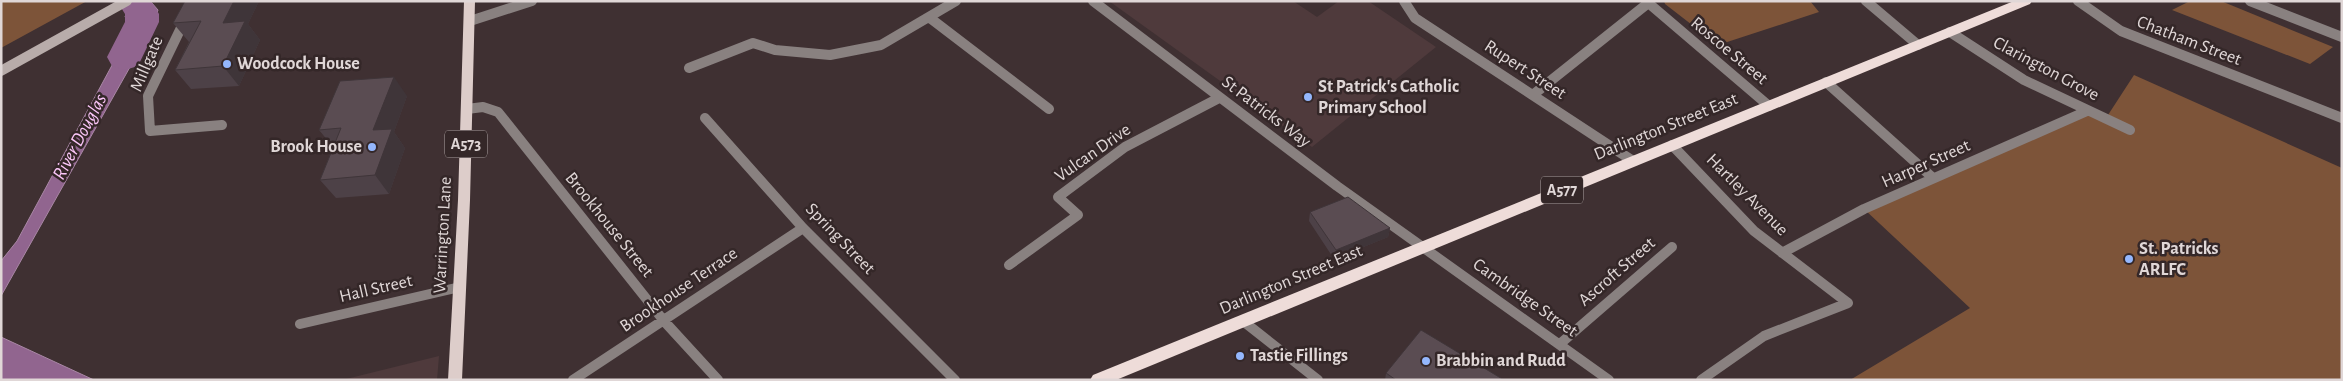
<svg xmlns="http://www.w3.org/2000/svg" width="2343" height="381" font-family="'Alegreya Sans',sans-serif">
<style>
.built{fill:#4f3a3c}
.green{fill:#7d5439}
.water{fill:#91658f;stroke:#a987a5}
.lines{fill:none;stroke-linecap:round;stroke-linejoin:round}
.river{fill:#91658f;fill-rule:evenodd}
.minor{stroke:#898180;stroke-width:10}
.secondary{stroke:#b8acaa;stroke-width:10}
.primary{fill:#ddcdca;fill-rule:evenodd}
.trunk{fill:#eedcd9;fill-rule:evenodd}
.wall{fill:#4d4147}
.shaded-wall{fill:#3f3539}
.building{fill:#5a4c52;stroke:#3f3539}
.poi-dot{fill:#94b7fd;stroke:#342728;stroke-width:2}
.labels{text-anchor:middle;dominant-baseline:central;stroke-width:5;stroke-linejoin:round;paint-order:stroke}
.shield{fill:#342728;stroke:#aca2a2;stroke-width:1}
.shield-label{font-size:16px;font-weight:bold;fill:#e0d7d7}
.street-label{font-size:18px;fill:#e0d7d7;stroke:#342728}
.poi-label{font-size:18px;font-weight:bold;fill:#e0d7d7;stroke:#342728;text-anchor:start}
.water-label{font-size:19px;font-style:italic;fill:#fcc7fa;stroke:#342728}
</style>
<rect width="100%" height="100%" fill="#3f3032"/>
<path class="built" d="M 1109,1 L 1293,1 L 1317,17 L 1339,1 L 1368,1 L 1436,47 L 1312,147 Z
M 439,356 L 437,380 L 342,380 Z"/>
<path class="green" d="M 1,1 L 87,1 L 1,48 Z
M 1664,1 L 1810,1 L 1819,12 L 1718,45 L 1665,4 Z
M 2190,1 L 2221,1 L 2333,47 L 2310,64 L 2172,10 Z
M 2134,75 L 2342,168 L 2342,380 L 1850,380 L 1970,308 L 1864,209 L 2087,111 L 2108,115 Z"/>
<path class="water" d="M 151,2 L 158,10 L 152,28 L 1,296 L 1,261 L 17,241 L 130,32 L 125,16 Z
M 1,337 L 94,380 L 1,380 Z"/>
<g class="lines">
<path class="river" d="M 117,1 L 151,1 L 159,14 L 159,22 L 138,66 L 125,70 L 112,66 L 107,57 L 125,22 L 125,14 Z"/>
<path class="minor" d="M 194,1 L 148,96 L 150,131 L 222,125
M 1093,1 L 1337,186 L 1609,380
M 1404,1 L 1415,18 L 1633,161
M 1646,1 L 1769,106
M 1866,1 L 1918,45
M 2078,1 L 2121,31 L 2342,118
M 2250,1 L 2342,37
M 930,18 L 1049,109
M 470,21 L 532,1
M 1950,32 L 2024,80 L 2130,130
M 689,68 L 753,43 L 775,50 L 830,55 L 881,45 L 956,1
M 1826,82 L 1933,178
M 1534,94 L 1647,4
M 467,109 L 483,107 L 498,112 L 664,321 L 718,380
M 705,118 L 803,228 L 955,380
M 1672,145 L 1754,231 L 1848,303
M 1782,253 L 1864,209 L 2087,111
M 1009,265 L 1078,215 L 1058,197 L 1125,147 L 1219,98
M 1243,321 L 1318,380
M 300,324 L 460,287
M 1561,343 L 1672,247
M 573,380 L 803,228
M 1701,380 L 1764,336 L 1848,303"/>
<path class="secondary" d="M 1,71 L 127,1"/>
<path class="primary" d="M 464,1 L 475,1 L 470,200 L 462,380 L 448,380 L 458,200 Z"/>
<path class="trunk" d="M 2014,1 L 2032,1 L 2030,4 L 1116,380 L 1090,380 L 1093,375 Z"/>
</g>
<path class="wall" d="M 185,1 L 259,1 L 248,24 L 260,40 L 239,86 L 191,89 L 175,70 L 189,42 L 173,23 Z
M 407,96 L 394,132 L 405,148 L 389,194 L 336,198 L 320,180 L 333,147 L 319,130 Z
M 1310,212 L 1390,228 L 1388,237 L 1334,259 L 1309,221 Z
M 1386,373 L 1504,380 L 1385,380 Z"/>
<path class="shaded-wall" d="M 234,1 L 259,1 L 248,24 L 260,40 L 239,86 L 223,66 L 223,23 Z
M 394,77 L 407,96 L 394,132 L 405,148 L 389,194 L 375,175 L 373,130 Z
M 1390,228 L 1388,237 L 1334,259 L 1336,250 Z"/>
<path class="building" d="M 185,1 L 234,1 L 223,23 L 245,21 L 223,66 L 175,70 L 201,21 L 173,23 Z
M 394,77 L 373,130 L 392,129 L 375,175 L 320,180 L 341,128 L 319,130 L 340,81 Z
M 1348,197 L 1390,228 L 1336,250 L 1310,212 Z
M 1421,330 L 1504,380 L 1396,380 L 1386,373 Z"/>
<g class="poi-dot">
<circle cx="227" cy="64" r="5"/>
<circle cx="1308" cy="97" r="5"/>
<circle cx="372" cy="147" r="5"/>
<circle cx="2129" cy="259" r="5"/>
<circle cx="1240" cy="356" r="5"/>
<circle cx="1426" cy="361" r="5"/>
</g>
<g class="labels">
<g class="shield">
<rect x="445" y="130.5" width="42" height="27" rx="4"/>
<rect x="1541" y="176.5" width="42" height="27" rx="4"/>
</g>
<g class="shield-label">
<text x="466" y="144">A573</text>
<text x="1562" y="190">A577</text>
</g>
<g class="street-label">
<text transform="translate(2189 41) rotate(21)">Chatham Street</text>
<text transform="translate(1729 51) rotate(40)">Roscoe Street</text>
<text transform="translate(147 64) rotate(-67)">Millgate</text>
<text transform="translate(2046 69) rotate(28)">Clarington Grove</text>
<text transform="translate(1525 70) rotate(33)">Rupert Street</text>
<text transform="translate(1266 112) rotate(37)">St Patricks Way</text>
<text transform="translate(1666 127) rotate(-22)">Darlington Street East</text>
<text transform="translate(1093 153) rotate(-35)">Vulcan Drive</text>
<text transform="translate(1926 164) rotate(-24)">Harper Street</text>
<text transform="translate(1747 195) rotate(45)">Hartley Avenue</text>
<text transform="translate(609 225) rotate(51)">Brookhouse Street</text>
<text transform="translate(443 235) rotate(-87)">Warrington Lane</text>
<text transform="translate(840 239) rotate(46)">Spring Street</text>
<text transform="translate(1617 272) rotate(-41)">Ascroft Street</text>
<text transform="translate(1291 280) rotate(-23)">Darlington Street East</text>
<text transform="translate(376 289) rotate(-13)">Hall Street</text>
<text transform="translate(679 290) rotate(-34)">Brookhouse Terrace</text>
<text transform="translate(1525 298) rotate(35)">Cambridge Street</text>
</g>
<g class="poi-label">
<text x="237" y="64">Woodcock House</text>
<text x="1318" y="87">St Patrick's Catholic<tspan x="1318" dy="21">Primary School</tspan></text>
<text x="362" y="147" text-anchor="end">Brook House</text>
<text x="2139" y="249">St. Patricks<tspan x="2139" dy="21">ARLFC</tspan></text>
<text x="1250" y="356">Tastie Fillings</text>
<text x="1436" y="361">Brabbin and Rudd</text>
</g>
<g class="water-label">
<text transform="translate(80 137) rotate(-62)">River Douglas</text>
</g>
</g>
<rect width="2343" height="381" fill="none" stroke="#e0d7d7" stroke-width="5"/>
</svg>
